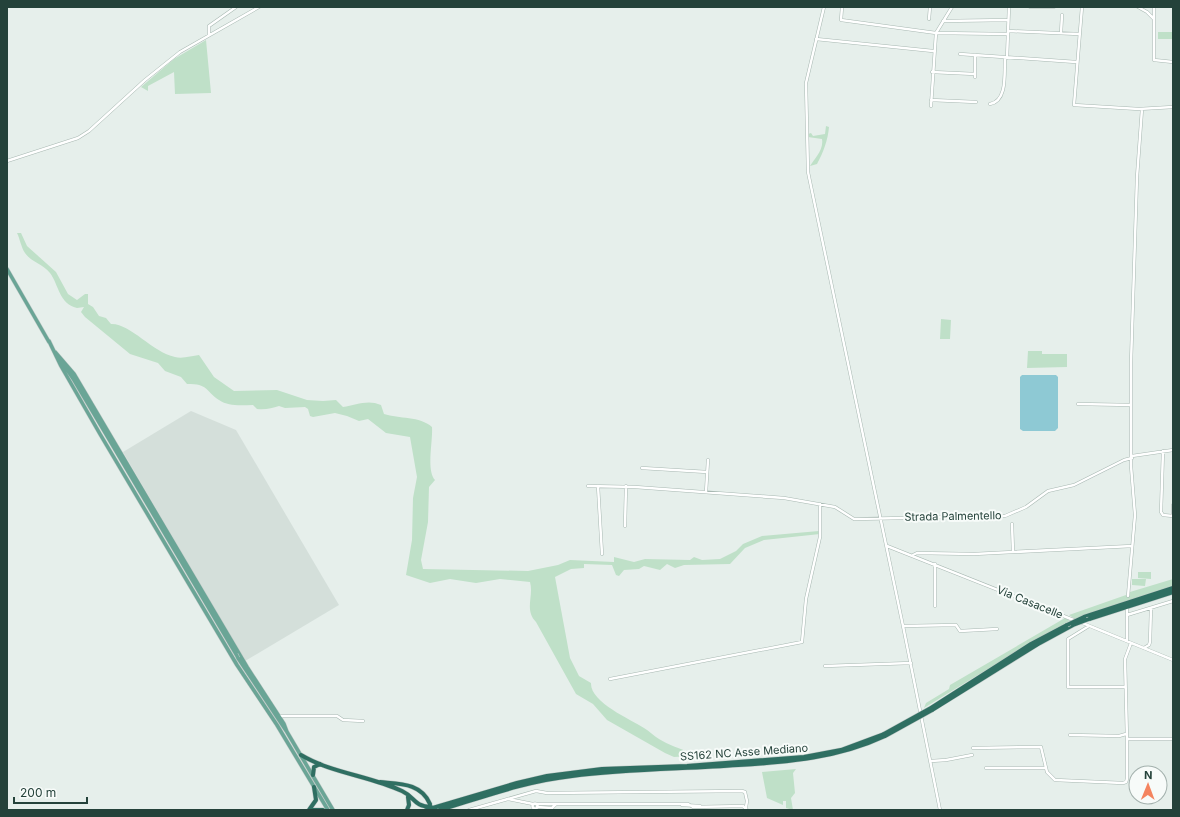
<svg xmlns="http://www.w3.org/2000/svg" width="1180" height="817" font-family="Inter,sans-serif">
<style>
.built{fill:#d4dfda}
.green{fill:#bfe0c8}
.water{fill:#8ec9d4}
.lines{fill:none;stroke-linecap:round;stroke-linejoin:round}
.minor-casing{stroke:#a8b8b2;stroke-width:3.5}
.major-casing{stroke:#c2cac8;stroke-width:4.5}
.highway-casing{stroke:#c2cac8;stroke-width:5}
.minor{stroke:#fff;stroke-width:2.5}
.major{stroke:#6aa596;stroke-width:3.5}
.highway{stroke:#2f6f62;stroke-width:4}
.major-bridge-casing{stroke:#c2cac8;stroke-width:4.5;stroke-linecap:butt}
.highway-bridge-casing{stroke:#c2cac8;stroke-width:5;stroke-linecap:butt}
.major-bridge{stroke:#6aa596;stroke-width:3.5}
.highway-bridge{stroke:#2f6f62;stroke-width:4}
.labels{text-anchor:middle;dominant-baseline:central;stroke-width:4;stroke-linejoin:round;paint-order:stroke}
.street-label{font-size:11px;fill:#24423a;stroke:#f7fbf9}
</style>
<rect width="100%" height="100%" fill="#e6efeb"/>
<path class="built" d="M 191,411 L 236,430 L 339,605 L 245,661 L 123,452 Z"/>
<path class="green" d="M 1158,32 L 1172,32 L 1172,39 L 1158,39 Z
M 206,40 L 211,93 L 175,94 L 174,72 L 148,86 L 148,91 L 141,87 L 174,59 Z
M 826,126 L 829,127 C 828,140 823,153 817,164 L 810,166 C 814,159 824,150 822,139 L 808,137 L 808,134 L 811,133 L 813,136 L 825,134 Z
M 17,233 L 21,233 L 27,246 L 56,272 L 68,294 L 77,300 L 85,294 L 88,294 L 88,304 L 93,307 L 99,316 L 106,318 L 111,324 C 130,323 152,352 175,357 C 182,359 192,356 199,355 L 214,377 L 234,391 L 277,390 L 307,400 L 323,401 L 336,400 L 343,407 C 356,405 368,399 381,405 L 384,414 C 399,419 420,416 432,427 C 433,442 426,470 435,480 L 429,487 L 428,522 L 421,560 L 423,569 L 528,571 L 558,565 L 570,560 L 614,562 L 614,557 L 634,562 L 645,559 L 690,560 L 694,557 L 702,560 L 720,559 L 736,551 L 743,544 L 762,536 L 819,531 L 820,534 L 764,540 L 745,548 L 730,564 L 684,565 L 675,568 L 667,564 L 660,570 L 644,566 L 639,569 L 624,570 L 619,576 L 616,575 L 612,565 L 584,564 L 584,568 L 571,569 L 555,577 L 570,658 L 579,676 L 591,683 C 590,702 630,719 644,728 C 649,731 654,736 659,739 C 668,745 680,748 690,753 L 690,756 L 674,757 L 665,753 L 607,720 L 593,704 L 576,694 L 536,622 C 524,610 534,596 530,582 L 500,579 L 476,583 L 450,579 L 430,583 L 406,575 L 412,540 L 413,498 L 417,477 L 410,437 L 386,433 L 368,419 L 359,421 L 347,416 L 335,413 L 313,417 L 310,416 L 308,409 L 305,407 L 285,408 L 279,406 C 272,408 266,410 257,409 L 253,405 C 242,405 229,407 219,400 C 204,390 209,384 187,384 L 181,377 L 165,371 L 158,363 L 130,354 L 85,317 L 81,312 L 84,307 L 77,308 C 59,304 59,285 50,273 C 43,264 31,262 25,253 C 21,247 20,239 17,233 Z
M 941,319 L 951,320 L 950,339 L 940,339 Z
M 1028,351 L 1042,351 L 1042,354 L 1067,354 L 1067,367 L 1027,368 Z
M 1138,572 L 1151,572 L 1151,579 L 1138,578 Z
M 1132,579 L 1146,579 L 1145,586 L 1132,585 Z
M 1173,579 L 1173,586 L 1075,619 L 1069,615 L 1126,595 L 1127,597 L 1129,596 L 1130,592 Z
M 1065,618 L 1070,621 L 1035,640 L 924,708 L 926,703 L 949,689 L 950,685 Z
M 796,769 L 793,773 L 795,793 L 791,798 L 793,810 L 786,808 L 786,801 L 783,801 L 783,805 L 767,798 L 762,772 Z"/>
<path class="water" d="M 1022,375 L 1056,375 L 1058,377 L 1058,428 L 1055,431 L 1023,431 L 1020,429 L 1020,377 Z"/>
<g class="lines">
<g class="minor-casing">
<path id="minor" d="M 824,7 L 806,83 L 808,172 L 903,626 L 940,810
M 842,7 L 841,20 L 936,33 L 1008,34
M 1030,7 L 1054,7
M 1082,7 L 1074,105 L 1139,109 L 1173,107
M 1138,7 L 1147,12 L 1154,19
M 1154,7 L 1154,60 L 1173,62
M 929,19 L 930,7
M 943,21 L 1008,20
M 1008,31 L 1079,34
M 1061,33 L 1062,15
M 209,35 L 209,26 L 236,7
M 816,39 L 933,51
M 960,54 L 1076,62
M 1007,58 L 1009,7
M 932,72 L 975,74
M 975,77 L 975,55
M 931,100 L 976,102
M 990,104 C 1008,101 1004,72 1005,58
M 931,106 L 936,33 L 952,7
M 7,161 L 78,138 L 89,131 L 145,80 L 180,52 L 259,7
M 1078,404 L 1131,405
M 1163,451 L 1161,512 L 1163,515 L 1173,516
M 1132,456 L 1173,450
M 642,468 L 707,472
M 588,486 L 635,487 L 784,498 L 835,507 L 854,519 L 1005,516 L 1026,507 L 1048,491 L 1074,485 L 1124,460 L 1132,458
M 598,486 L 602,554
M 706,492 L 708,460
M 1173,516 L 1173,505
M 1012,524 L 1013,552
M 625,526 L 626,486
M 887,546 L 1076,621
M 913,555 L 917,553 L 974,554 L 1132,546
M 935,564 L 935,606
M 1128,596 L 1135,515 L 1131,466 L 1131,363 L 1137,177 L 1142,109
M 1127,609 L 1127,641
M 1127,615 L 1173,601
M 1080,622 L 1173,660
M 903,626 L 956,625 L 960,631 L 997,629
M 1089,626 L 1068,639 L 1068,687 L 1124,687
M 1144,648 L 1149,645 L 1150,642 L 1151,608
M 825,666 L 911,663
M 610,679 L 802,642 L 806,599 L 820,537 L 820,504
M 279,716 L 337,716 L 343,720 L 363,721
M 1070,735 L 1119,736 L 1126,734
M 1127,739 L 1125,659 L 1131,643
M 973,748 L 1041,747 L 1047,772 L 1055,780 L 1123,783 L 1126,782 L 1127,779 L 1127,739 L 1173,739
M 931,761 L 946,760 L 972,755
M 986,768 L 1045,768
M 508,799 L 533,804
M532.5 806a2.5 2.5 0 1 1 5 0a2.5 2.5 0 1 1-5 0Z
M 536,804 L 688,804 L 693,807 L 743,806 L 747,810
M 682,805 L 700,806
M 537,807 L 552,808 L 556,804
M 469,810 L 536,791 L 547,793 L 742,791 L 745,792 L 747,801 L 746,807"/>
</g>
<g class="major-casing">
<path id="major" d="M 7,269 L 49,342
M 49,341 L 61,366 L 100,434 L 237,665 L 277,725 L 328,810
M 55,352 L 74,374 L 247,667 L 284,724 L 287,732
M 59,358 L 74,380 L 236,654
M 238,658 L 287,732 L 333,810"/>
</g>
<g class="highway-casing">
<path id="highway" d="M 1084,617 L 1173,588
M 1089,619 L 1173,592
M 931,708 L 1031,644 L 1067,625
M 932,710 L 1038,644 L 1073,625
M 301,755 C 331,773 370,776 402,791 C 415,797 413,806 431,807
M 313,775 L 314,767 L 320,764
M 380,782 C 400,784 421,783 430,804
M 309,810 L 316,800 L 314,787
M 312,810 L 323,810
M 407,810 L 409,805 L 408,797
M 426,810 L 517,783 L 547,776 L 602,769 L 687,766 L 804,757 L 841,750 L 884,734
M 440,810 C 483,797 526,781 572,776 C 626,769 683,769 738,765 C 789,762 838,758 885,736"/>
</g>
<use href="#minor" class="minor"/>
<use href="#major" class="major"/>
<use href="#highway" class="highway"/>
<g class="major-bridge-casing">
<path id="major-bridge" d="M 236,654 L 238,658"/>
</g>
<g class="highway-bridge-casing">
<path id="highway-bridge" d="M 1067,625 L 1084,617
M 1073,625 L 1089,619
M 884,734 L 931,708
M 885,736 L 932,710"/>
</g>
<use href="#major-bridge" class="major-bridge"/>
<use href="#highway-bridge" class="highway-bridge"/>
</g>
<g class="labels">
<g class="street-label">
<text transform="translate(953 516) rotate(-1)">Strada Palmentello</text>
<text transform="translate(1030 602) rotate(22)">Via Casacelle</text>
<text transform="translate(744 752) rotate(-4)">SS162 NC Asse Mediano</text>
</g>
</g>
<rect width="1180" height="817" fill="none" stroke="#24423a" stroke-width="16"/>
<g transform="translate(1148 785) rotate(1)"><circle r="19" fill="#f7fbf9" stroke="#a3b1ad"/>
<path d="M0-3L7 15L0 10L-7 15Z" fill="#f4845f"/>
<text y="-6" font-size="11" font-weight="bold" text-anchor="middle" fill="#24423a">N</text>
</g>
<path d="M14 797v6h73v-6" fill="none" stroke="#24423a" stroke-width="2"/>
<text x="20" y="797" font-size="12" fill="#24423a" stroke="#f7fbf9" stroke-width="3" paint-order="stroke">200 m</text>
</svg>
